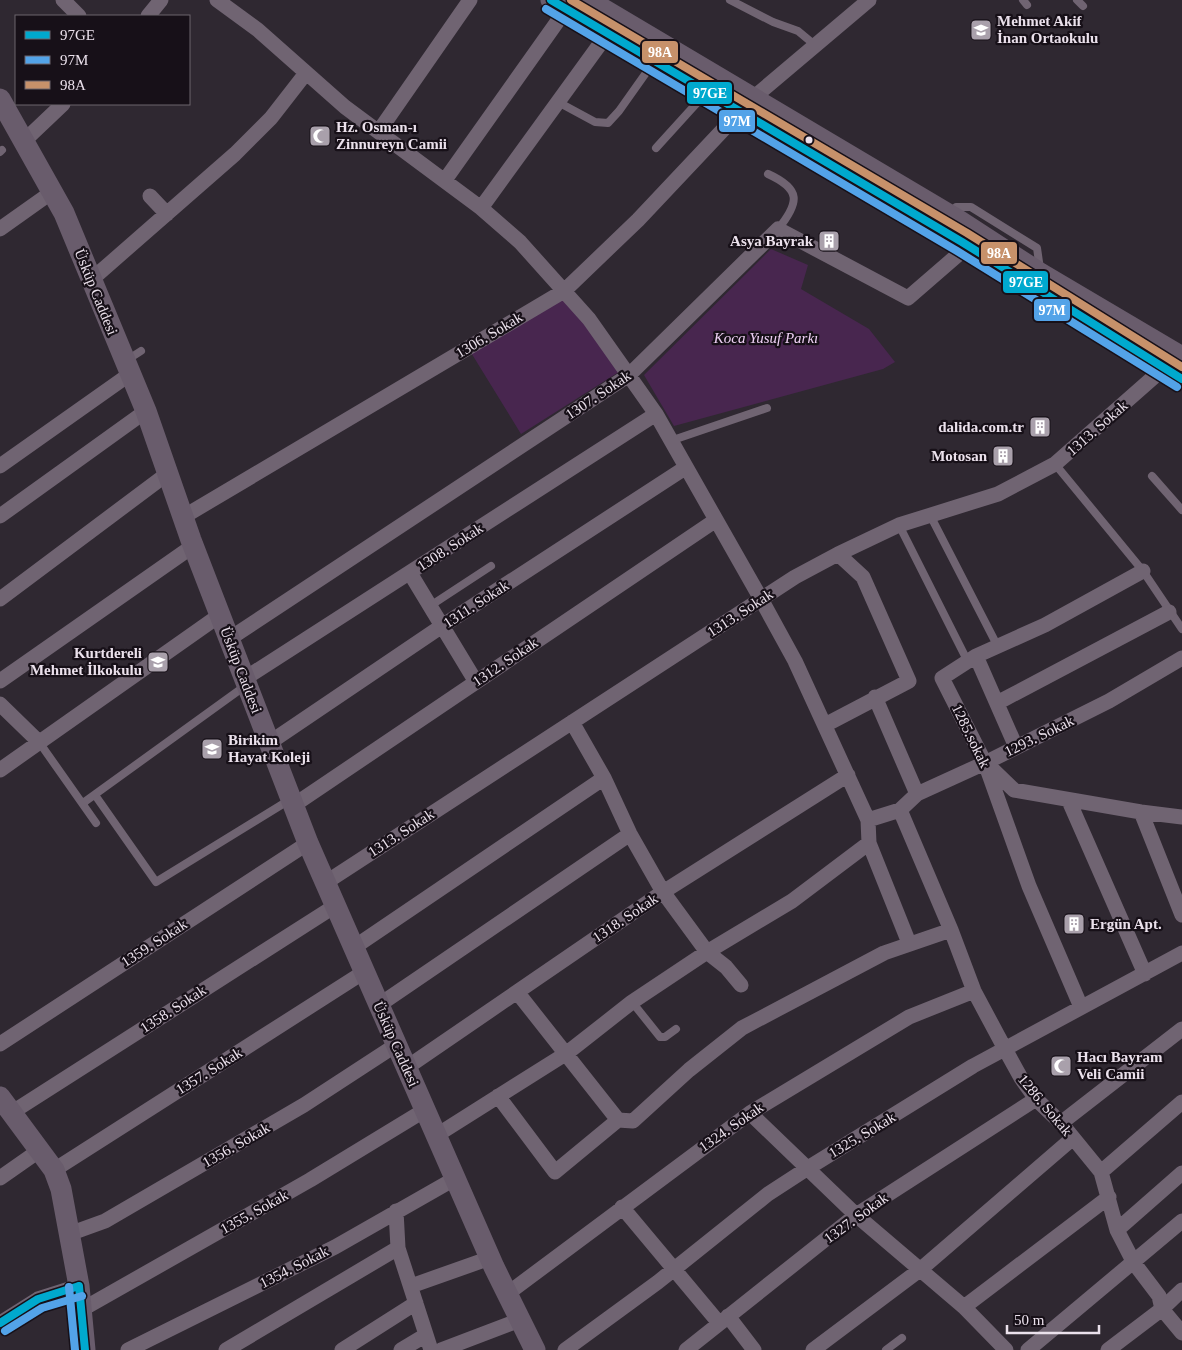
<svg xmlns="http://www.w3.org/2000/svg" width="1182" height="1350" font-family="Georgia,serif">
<style>
.green{fill:#48264f}
.lines{fill:none;stroke-linecap:round;stroke-linejoin:round}
.lane{stroke:#706472;stroke-width:8}
.street{stroke:#706472;stroke-width:15}
.secondary{stroke:#695c6c;stroke-width:21}
.bus-1-casing{stroke:#171018;stroke-width:11}
.bus-2-casing{stroke:#171018;stroke-width:11}
.bus-3-casing{stroke:#171018;stroke-width:11}
.bus-1{stroke:#00a9ce;stroke-width:8}
.bus-2{stroke:#53a3e8;stroke-width:8}
.bus-3{stroke:#c7916a;stroke-width:8}
.bus-dot{fill:#ebe1ec;stroke:#171018;stroke-width:2}
.labels{text-anchor:middle;dominant-baseline:central;stroke-width:4.5;stroke-linejoin:round;paint-order:stroke}
.poi-label{font-size:15px;font-weight:bold;fill:#ebe1ec;stroke:#171018;text-anchor:start}
.street-label{font-size:15px;fill:#ebe1ec;stroke:#171018}
.park-label{font-size:15px;font-style:italic;fill:#eed0f4;stroke:#171018}
.line-badge{stroke:#171018;stroke-width:2}
.badge-label{font-size:14px;text-anchor:middle;font-weight:bold;fill:#fff}
</style>
<rect width="100%" height="100%" fill="#2f2831"/>
<path class="green" d="M 771,249 L 808,265 L 801,289 L 869,329 L 895,362 L 883,369 L 674,426 L 644,375 Z
M 565,295 L 622,370 L 521,434 L 470,351 Z"/>
<g class="lines">
<path class="lane" d="M 730,0 L 773,22 L 798,31 L 816,46
M 1023,0 L 1027,5
M 1077,0 L 1083,6
M 558,102 L 595,122 L 608,123 L 619,111 L 653,63
M 656,148 L 705,94
M 0,152 L 2,150
M 768,174 C 801,189 800,202 778,229
M 950,212 L 956,207 L 971,207 L 1037,248 L 1040,269
M 127,360 L 141,351
M 670,441 L 767,408
M 1055,464 L 1143,571 L 1182,629
M 1152,476 L 1182,510
M 930,515 L 998,647
M 899,525 L 968,662
M 430,606 L 491,566
M 39,742 L 96,823
M 95,795 L 156,882 L 291,799
M 83,803 L 245,686
M 632,1002 L 660,1037 L 665,1037 L 676,1029
M 886,1350 L 902,1338"/>
<path class="street" d="M 63,0 L 79,16
M 217,0 L 258,30 L 345,107 L 481,208 L 520,242 L 589,319 L 656,414 L 761,599 L 795,661 L 868,820 L 869,843 L 792,901 L 707,952 L 632,1002 L 567,1053 L 437,1135
M 148,16 L 161,0
M 379,131 L 470,0
M 24,141 L 63,104
M 445,180 L 567,8
M 150,196 L 167,214
M 481,208 L 608,33
M 0,229 L 52,192
M 91,280 L 235,154 L 271,118 L 306,73
M 0,466 L 130,374
M 0,516 L 146,411
M 183,517 L 564,291 L 638,220 L 753,98 L 869,0
M 410,573 L 476,682
M 0,599 L 167,474
M 229,639 L 629,375 L 778,229 L 908,298 L 968,246
M 976,656 L 1016,747
M 244,679 L 656,414
M 0,681 L 193,546
M 875,697 L 917,794
M 997,703 L 1169,612
M 0,704 L 39,742
M 572,722 L 604,778 L 630,834 L 663,892 L 707,952 L 726,967 L 741,985
M 825,725 L 909,681 L 863,577 L 838,554
M 269,743 L 442,626 L 685,468
M 988,765 L 1014,790 L 1141,812 L 1182,817
M 0,770 L 220,615
M 1069,801 L 1145,974
M 294,805 L 716,520
M 900,810 L 951,930 L 974,991 L 1005,1049 L 1021,1078 L 1036,1099 L 1061,1123 L 1101,1172 L 1117,1230 L 1134,1263 L 1159,1296 L 1162,1309 L 1182,1333
M 1141,812 L 1182,915
M 868,820 L 900,810 L 917,794 L 985,763 L 1109,701 L 1182,658
M 869,843 L 909,943
M 325,883 L 795,577 L 838,554 L 899,525 L 998,494 L 1055,464 L 1164,368
M 353,948 L 604,778
M 517,992 L 618,1120 L 633,1121 L 689,1070 L 742,1028 L 884,953 L 951,930
M 379,1005 L 630,834
M 1081,1007 L 1029,886 L 985,763 L 942,678 L 976,656 L 1045,625 L 1143,571
M 0,1044 L 308,843
M 406,1068 L 663,892 L 848,775
M 498,1096 L 555,1172 L 618,1120
M 11,1113 L 335,906
M 750,1113 L 856,1215 L 964,1307 L 1006,1350
M 1061,1123 L 1182,1029
M 54,1170 L 364,972
M 1101,1172 L 1182,1102
M 0,1178 L 40,1150
M 622,1207 L 719,1323
M 396,1211 L 398,1248 L 431,1350
M 1117,1230 L 1182,1173
M 69,1234 L 105,1221 L 304,1105 L 396,1045
M 411,1286 L 490,1258
M 507,1294 L 750,1113 L 909,1017 L 974,991
M 964,1307 L 1109,1197
M 81,1310 L 310,1180 L 425,1110
M 728,1316 L 754,1350
M 0,1323 L 38,1299 L 79,1286
M 128,1350 L 335,1247 L 456,1178
M 226,1350 L 398,1248
M 342,1350 L 416,1303
M 401,1350 L 426,1335
M 441,1350 L 520,1320
M 565,1350 L 658,1282 L 768,1194 L 808,1168 L 973,1066 L 1182,953
M 686,1350 L 856,1215 L 1036,1099
M 813,1350 L 921,1269 L 1073,1138
M 1028,1350 L 1182,1221
M 1108,1350 L 1162,1309 L 1182,1290"/>
<path class="secondary" d="M 551,0 L 962,242 L 1182,379
M 588,0 L 960,221 L 1040,273 L 1182,357
M 0,99 L 64,213 L 146,411 L 191,540 L 308,843 L 494,1267 L 535,1350
M 0,1097 L 54,1170 L 61,1189 L 79,1286 L 85,1350"/>
<g class="bus-1-casing">
<path id="bus-1" d="M 551,0 L 962,242 L 1182,379
M 79,1286 L 85,1350
M 0,1323 L 38,1299 L 79,1286"/>
</g>
<g class="bus-2-casing">
<path id="bus-2" d="M 546,9 L 957,251 L 1177,387
M 69,1287 L 75,1350
M 5,1331 L 42,1308 L 82,1296"/>
</g>
<g class="bus-3-casing">
<path id="bus-3" d="M 571,0 L 967,233 L 1182,367"/>
</g>
<use href="#bus-1" class="bus-1"/>
<use href="#bus-2" class="bus-2"/>
<use href="#bus-3" class="bus-3"/>
</g>
<defs>
<g id="school-square" transform="scale(1.125)"><rect x="-9" y="-9" width="18" height="18" rx="4" fill="#a9a0ab" stroke="#171018"/><path d="M0-5L7-2L0 1L-7-2ZM-4 1L0 2.5L4 1V4Q0 6-4 4Z" fill="#fff"/></g>
<g id="mosque-square" transform="scale(1.125)"><rect x="-9" y="-9" width="18" height="18" rx="4" fill="#a9a0ab" stroke="#171018"/><path d="M3.5-4.9A6 6 0 1 0 3.5 4.9A5 5 0 1 1 3.5-4.9Z" fill="#fff"/></g>
<g id="building-square" transform="scale(1.125)"><rect x="-9" y="-9" width="18" height="18" rx="4" fill="#a9a0ab" stroke="#171018"/><path d="M-4-6H4V6H1V3H-1V6H-4ZM-2.5-4.3h1.7v1.8h-1.7ZM.8-4.3h1.7v1.8H.8ZM-2.5-1h1.7V.8h-1.7ZM.8-1h1.7V.8H.8Z" fill="#fff"/></g>
</defs>
<g fill-rule="evenodd">
<use href="#school-square" x="981" y="30"/>
<use href="#mosque-square" x="320" y="136"/>
<use href="#building-square" x="829" y="241"/>
<use href="#building-square" x="1040" y="427"/>
<use href="#building-square" x="1003" y="456"/>
<use href="#school-square" x="158" y="662"/>
<use href="#school-square" x="212" y="749"/>
<use href="#building-square" x="1074" y="924"/>
<use href="#mosque-square" x="1061" y="1066"/>
</g>
<circle class="bus-dot" cx="809" cy="140" r="4.5"/>
<g class="labels">
<g class="poi-label">
<text x="997" y="21">Mehmet Akif<tspan x="997" dy="17">İnan Ortaokulu</tspan></text>
<text x="336" y="127">Hz. Osman-ı<tspan x="336" dy="17">Zinnureyn Camii</tspan></text>
<text x="813" y="241" text-anchor="end">Asya Bayrak</text>
<text x="1024" y="427" text-anchor="end">dalida.com.tr</text>
<text x="987" y="456" text-anchor="end">Motosan</text>
<text x="142" y="653" text-anchor="end">Kurtdereli<tspan x="142" dy="17">Mehmet İlkokulu</tspan></text>
<text x="228" y="740">Birikim<tspan x="228" dy="17">Hayat Koleji</tspan></text>
<text x="1090" y="924">Ergün Apt.</text>
<text x="1077" y="1057">Hacı Bayram<tspan x="1077" dy="17">Veli Camii</tspan></text>
</g>
<g class="street-label">
<text transform="translate(96 292) rotate(68)">Üsküp Caddesi</text>
<text transform="translate(489 335) rotate(-31)">1306. Sokak</text>
<text transform="translate(598 395) rotate(-34)">1307. Sokak</text>
<text transform="translate(1097 428) rotate(-41)">1313. Sokak</text>
<text transform="translate(450 547) rotate(-33)">1308. Sokak</text>
<text transform="translate(476 604) rotate(-33)">1311. Sokak</text>
<text transform="translate(740 613) rotate(-33)">1313. Sokak</text>
<text transform="translate(505 662) rotate(-34)">1312. Sokak</text>
<text transform="translate(241 670) rotate(69)">Üsküp Caddesi</text>
<text transform="translate(971 736) rotate(64)">1285.sokak</text>
<text transform="translate(1039 736) rotate(-26)">1293. Sokak</text>
<text transform="translate(401 833) rotate(-33)">1313. Sokak</text>
<text transform="translate(625 918) rotate(-34)">1318. Sokak</text>
<text transform="translate(154 943) rotate(-33)">1359. Sokak</text>
<text transform="translate(173 1009) rotate(-33)">1358. Sokak</text>
<text transform="translate(396 1044) rotate(66)">Üsküp Caddesi</text>
<text transform="translate(209 1071) rotate(-32)">1357. Sokak</text>
<text transform="translate(1045 1105) rotate(50)">1286. Sokak</text>
<text transform="translate(731 1127) rotate(-35)">1324. Sokak</text>
<text transform="translate(862 1135) rotate(-31)">1325. Sokak</text>
<text transform="translate(236 1145) rotate(-30)">1356. Sokak</text>
<text transform="translate(254 1212) rotate(-29)">1355. Sokak</text>
<text transform="translate(856 1218) rotate(-36)">1327. Sokak</text>
<text transform="translate(294 1267) rotate(-27)">1354. Sokak</text>
</g>
<g class="park-label">
<text x="766" y="338">Koca Yusuf Parkı</text>
</g>
</g>
<g class="line-badge">
<rect x="641" y="40" width="38" height="24" rx="5" fill="#c7916a"/>
<rect x="686" y="81" width="47" height="24" rx="5" fill="#00a9ce"/>
<rect x="718" y="109" width="38" height="24" rx="5" fill="#53a3e8"/>
<rect x="980" y="241" width="38" height="24" rx="5" fill="#c7916a"/>
<rect x="1002" y="270" width="47" height="24" rx="5" fill="#00a9ce"/>
<rect x="1033" y="298" width="38" height="24" rx="5" fill="#53a3e8"/>
</g>
<g class="badge-label">
<text x="660" y="57">98A</text>
<text x="710" y="98">97GE</text>
<text x="737" y="126">97M</text>
<text x="999" y="258">98A</text>
<text x="1026" y="287">97GE</text>
<text x="1052" y="315">97M</text>
</g>
<rect x="15" y="15" width="175" height="90" fill="#171018" stroke="#6c646d"/>
<rect x="25" y="31" width="25" height="8" fill="#00a9ce" stroke="#6c646d"/>
<text x="60" y="40" font-size="15" fill="#ebe1ec">97GE</text>
<rect x="25" y="56" width="25" height="8" fill="#53a3e8" stroke="#6c646d"/>
<text x="60" y="65" font-size="15" fill="#ebe1ec">97M</text>
<rect x="25" y="81" width="25" height="8" fill="#c7916a" stroke="#6c646d"/>
<text x="60" y="90" font-size="15" fill="#ebe1ec">98A</text>
<path d="M1007 1325v8h92v-8" fill="none" stroke="#ebe1ec" stroke-width="2.5"/>
<text x="1014" y="1325" font-size="15" fill="#ebe1ec" stroke="#171018" stroke-width="4" paint-order="stroke">50 m</text>
</svg>
